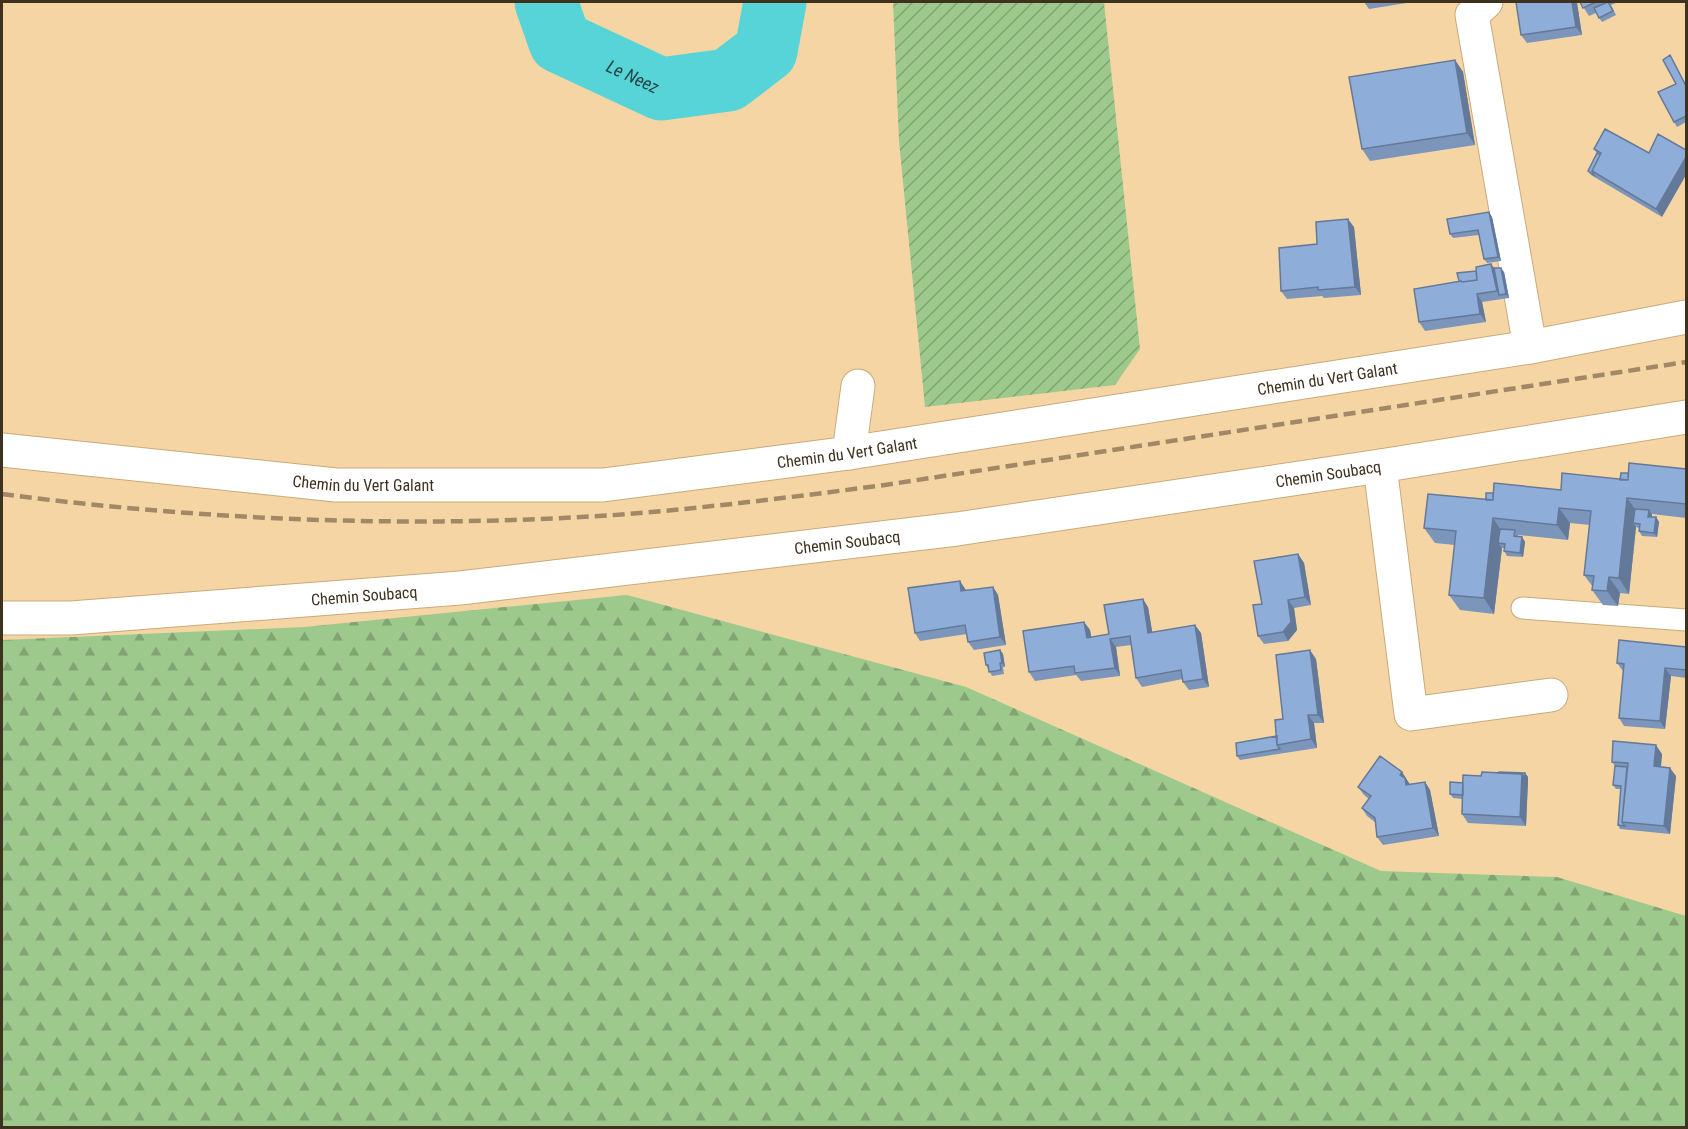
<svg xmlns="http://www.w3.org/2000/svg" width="1688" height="1129" font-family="'Roboto Condensed',sans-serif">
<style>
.forest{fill:url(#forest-firs)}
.garden{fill:url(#garden-furrows)}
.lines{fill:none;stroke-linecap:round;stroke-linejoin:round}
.river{stroke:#57d4d7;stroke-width:63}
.lane-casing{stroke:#c9aa7b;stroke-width:23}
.street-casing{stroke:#c9aa7b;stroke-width:35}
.lane{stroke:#fff;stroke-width:21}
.street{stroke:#fff;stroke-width:33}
.rail{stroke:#a18967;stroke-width:4.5;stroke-dasharray:12 6;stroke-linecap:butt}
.wall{fill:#7b95bb}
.shaded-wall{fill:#647998}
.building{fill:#8fadd9;stroke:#647998;stroke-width:1.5}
.labels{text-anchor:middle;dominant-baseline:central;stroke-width:4.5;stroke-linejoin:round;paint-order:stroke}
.street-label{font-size:16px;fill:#3e311e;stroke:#fffbf7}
.water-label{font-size:18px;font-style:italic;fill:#264242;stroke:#fffbf7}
</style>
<defs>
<pattern id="forest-firs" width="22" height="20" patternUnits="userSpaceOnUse" patternTransform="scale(1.5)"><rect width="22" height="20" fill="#9ec98d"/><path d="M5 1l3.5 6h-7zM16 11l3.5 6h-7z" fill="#82a473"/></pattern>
<pattern id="garden-furrows" width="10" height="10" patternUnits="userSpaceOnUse" patternTransform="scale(1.5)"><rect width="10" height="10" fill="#9ec98d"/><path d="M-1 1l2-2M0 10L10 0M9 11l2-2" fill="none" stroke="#82a473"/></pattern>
</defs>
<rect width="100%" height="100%" fill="#f6d5a5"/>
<path class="forest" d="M 627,595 L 966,687 L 1381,871 L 1557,877 L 1686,916 L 1686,1127 L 2,1127 L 2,640 L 304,627 Z"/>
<path class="garden" d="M 893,2 L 1104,2 L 1140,349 L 1115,385 L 925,407 L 899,141 Z"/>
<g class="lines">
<path class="river" id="s1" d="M 546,2 L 560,42 L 661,89 L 728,80 L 766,51 L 775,2"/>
<g class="lane-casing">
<path id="lane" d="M 1522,608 L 1686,620"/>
</g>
<g class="street-casing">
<g id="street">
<path d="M 1486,2 L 1472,15 L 1530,347"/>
<path id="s2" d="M 2,450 L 336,485 L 603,485 L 849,453 L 1208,397 L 1530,347 L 1686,317"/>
<path d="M 849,453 L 858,386"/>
<path d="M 1380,466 L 1411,714 L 1551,695"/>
<path id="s3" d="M 2,618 L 71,618 L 460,588 L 957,529 L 1380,466 L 1686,417"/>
</g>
</g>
<use href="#lane" class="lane"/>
<use href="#street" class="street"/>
<path class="rail" d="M 2,494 C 209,521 420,529 629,514 C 715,507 800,496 885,485 L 1686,362"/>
</g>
<path class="wall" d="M 1364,2 L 1413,2 L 1369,9 Z
M 1519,2 L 1579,2 L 1577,3 L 1582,35 L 1527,43 L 1521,35 Z
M 1580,2 L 1618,2 L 1611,5 L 1616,15 L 1602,22 L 1596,13 L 1589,16 Z
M 1670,55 L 1686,85 L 1686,122 L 1677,127 L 1674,122 L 1676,84 Z
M 1455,60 L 1463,72 L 1475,145 L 1370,161 L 1362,149 Z
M 1605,129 L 1662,217 L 1591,175 L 1588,171 L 1597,153 L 1594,149 Z
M 1492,217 L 1501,261 L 1487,263 L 1484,259 L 1479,235 L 1453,238 L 1450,234 Z
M 1354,227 L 1361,295 L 1324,298 L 1322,296 L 1287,299 L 1281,291 L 1317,244 Z
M 1494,268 L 1504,272 L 1509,298 L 1482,302 L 1486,322 L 1425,331 L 1419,322 L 1459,281 Z
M 1686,469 L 1686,518 L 1652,514 L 1652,517 L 1656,517 L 1659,522 L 1657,537 L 1642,536 L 1639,531 L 1639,528 L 1636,527 L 1629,594 L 1620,593 L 1618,606 L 1603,605 L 1592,590 L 1593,587 L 1584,575 L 1590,525 L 1570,523 L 1568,540 L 1518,535 L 1518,537 L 1522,537 L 1525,542 L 1523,557 L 1507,556 L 1504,551 L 1504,548 L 1502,548 L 1494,614 L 1460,610 L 1449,595 L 1455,545 L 1435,543 L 1424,528 L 1486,500 L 1493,493 L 1561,490 L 1620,480 L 1628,473 Z
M 1298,554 L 1304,563 L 1311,605 L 1294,608 L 1297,630 L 1288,641 L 1264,644 L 1258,636 L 1262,604 Z
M 993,587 L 998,595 L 1006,645 L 974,650 L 968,642 L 967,634 L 920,641 L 915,633 L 966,590 L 966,591 Z
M 1148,607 L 1152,632 L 1201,633 L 1209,687 L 1189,690 L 1183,682 L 1183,679 L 1142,687 L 1136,678 L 1131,645 L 1116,647 L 1120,676 L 1081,681 L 1076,675 L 1035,681 L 1029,672 L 1084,622 L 1090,630 L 1091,637 L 1109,634 Z
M 1686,647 L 1686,678 L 1671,676 L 1665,729 L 1624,726 L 1619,718 L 1623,671 L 1617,663 Z
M 1000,650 L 1003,654 L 1005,667 L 1003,667 L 1004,674 L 992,676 L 986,665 Z
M 1316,659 L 1324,723 L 1314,723 L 1317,748 L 1240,760 L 1237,756 L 1277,736 L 1283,719 Z
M 1662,754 L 1661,767 L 1676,776 L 1670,834 L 1620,829 L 1618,825 L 1621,789 L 1616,789 L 1613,785 L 1615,766 L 1612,762 Z
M 1402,772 L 1409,784 L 1425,782 L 1430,790 L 1439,836 L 1383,845 L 1377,837 L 1375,822 L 1367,816 L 1362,808 L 1369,799 L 1364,795 L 1358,787 Z
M 1498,773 L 1525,773 L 1528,777 L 1526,826 L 1468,823 L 1462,814 L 1463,799 L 1453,798 L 1450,794 L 1463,783 L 1481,776 Z"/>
<path class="shaded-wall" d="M 1572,2 L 1576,2 L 1577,3 L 1582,35 L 1576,27 Z
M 1455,60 L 1463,72 L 1475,145 L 1467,133 Z
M 1686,157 L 1686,175 L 1662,217 L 1656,209 Z
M 1489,212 L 1492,217 L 1501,261 L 1498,257 Z
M 1348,219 L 1354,227 L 1361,295 L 1355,287 Z
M 1491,264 L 1497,272 L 1499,295 L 1497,291 Z
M 1501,268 L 1504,272 L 1509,298 L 1506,294 Z
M 1477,294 L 1482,302 L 1486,322 L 1480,314 Z
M 1627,498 L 1638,513 L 1633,523 L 1636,527 L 1629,594 L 1619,578 Z
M 1559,508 L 1570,523 L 1568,540 L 1557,525 Z
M 1649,510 L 1652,515 L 1651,521 L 1648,517 Z
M 1656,517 L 1659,522 L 1657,537 L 1654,533 Z
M 1493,518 L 1503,533 L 1498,543 L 1502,548 L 1494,614 L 1484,598 Z
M 1522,537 L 1525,542 L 1523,557 L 1520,553 Z
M 1298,554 L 1304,563 L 1311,605 L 1305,597 Z
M 1609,577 L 1620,593 L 1618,606 L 1607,591 Z
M 960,581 L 966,590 L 967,600 L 961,591 Z
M 993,587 L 998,595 L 1006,645 L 1000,637 Z
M 1143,599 L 1148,607 L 1154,642 L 1148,633 Z
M 1288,600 L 1294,608 L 1297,630 L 1288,641 L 1283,632 Z
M 1084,622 L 1090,630 L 1093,646 L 1087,638 Z
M 1195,625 L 1201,633 L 1209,687 L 1203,679 Z
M 1110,639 L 1116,647 L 1120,676 L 1115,668 Z
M 1000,650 L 1003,654 L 1005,667 L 1002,663 Z
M 1310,650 L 1316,659 L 1324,723 L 1318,715 Z
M 1665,668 L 1671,676 L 1665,729 L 1660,721 Z
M 1308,715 L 1314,723 L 1317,748 L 1311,739 Z
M 1656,745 L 1662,754 L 1660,775 L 1654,766 Z
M 1670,768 L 1676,776 L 1670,834 L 1664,826 Z
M 1402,772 L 1411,786 L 1412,793 L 1400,775 Z
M 1525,773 L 1528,777 L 1528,782 L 1525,778 Z
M 1522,774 L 1528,782 L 1526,826 L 1520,817 Z
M 1425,782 L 1430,790 L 1439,836 L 1433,828 Z"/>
<path class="building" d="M 1516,2 L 1572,2 L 1576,27 L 1521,35 Z
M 1580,2 L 1596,2 L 1583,8 Z
M 1608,2 L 1613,11 L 1599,18 L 1594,8 Z
M 1670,55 L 1686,86 L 1686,116 L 1674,122 L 1658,92 L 1676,84 L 1663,60 Z
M 1455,60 L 1467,133 L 1362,149 L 1349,77 Z
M 1605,129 L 1649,153 L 1658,134 L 1686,150 L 1686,157 L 1656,209 L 1592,171 L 1601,153 L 1594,149 Z
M 1597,153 L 1600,155 L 1592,171 L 1594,175 L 1588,171 Z
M 1489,212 L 1498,257 L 1484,259 L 1478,230 L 1450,234 L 1447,219 Z
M 1348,219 L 1355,287 L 1318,290 L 1318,287 L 1281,291 L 1279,248 L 1317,244 L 1316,222 Z
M 1491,264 L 1497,291 L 1477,294 L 1480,314 L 1419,322 L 1414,289 L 1461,281 L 1462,282 L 1477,280 L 1476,267 Z
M 1494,268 L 1501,268 L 1506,294 L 1499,295 Z
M 1476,271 L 1477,280 L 1462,282 L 1461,281 L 1459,281 L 1457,273 Z
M 1629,463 L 1686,469 L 1686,504 L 1627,498 L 1619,578 L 1609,577 L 1607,591 L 1592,590 L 1594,576 L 1584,575 L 1591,511 L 1559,508 L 1557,525 L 1493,518 L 1484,598 L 1449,595 L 1456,531 L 1424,528 L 1428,494 L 1493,500 L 1494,483 L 1561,490 L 1562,473 L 1628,480 Z
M 1621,473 L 1628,473 L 1628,480 L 1620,480 Z
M 1486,493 L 1493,493 L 1493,500 L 1486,500 Z
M 1635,509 L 1649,510 L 1648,517 L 1656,517 L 1654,533 L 1639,531 L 1640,524 L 1633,523 Z
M 1500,529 L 1515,530 L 1514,536 L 1522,537 L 1520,553 L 1504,551 L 1505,544 L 1498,543 Z
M 1298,554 L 1305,597 L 1288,600 L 1291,622 L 1283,632 L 1258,636 L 1253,605 L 1262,604 L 1254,561 Z
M 960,581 L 961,591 L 993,587 L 1000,637 L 968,642 L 965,625 L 915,633 L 908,588 Z
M 1143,599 L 1148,633 L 1195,625 L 1203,679 L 1183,682 L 1181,670 L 1136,678 L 1130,636 L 1110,639 L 1115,668 L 1075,673 L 1074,666 L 1029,672 L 1023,631 L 1084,622 L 1087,638 L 1109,634 L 1104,605 Z
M 1619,640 L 1686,647 L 1686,670 L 1665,668 L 1660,721 L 1619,718 L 1624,664 L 1617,663 Z
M 1000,650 L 1002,663 L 1000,663 L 1001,670 L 989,672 L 988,665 L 986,665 L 984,653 Z
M 1310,650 L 1318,715 L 1308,715 L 1311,739 L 1277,745 L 1275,720 L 1283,719 L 1276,655 Z
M 1277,736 L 1277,745 L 1280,749 L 1237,756 L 1236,743 Z
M 1613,741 L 1656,745 L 1654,766 L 1670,768 L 1664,826 L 1622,822 L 1628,763 L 1612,762 Z
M 1380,756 L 1402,772 L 1400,775 L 1405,778 L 1406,785 L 1425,782 L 1433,828 L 1377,837 L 1375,818 L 1362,808 L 1371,796 L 1358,787 Z
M 1615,766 L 1627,767 L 1622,822 L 1625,826 L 1618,825 L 1621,786 L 1613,785 Z
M 1482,772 L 1522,774 L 1520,817 L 1462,814 L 1463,775 L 1481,776 Z
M 1499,772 L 1525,773 L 1525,778 L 1522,774 L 1498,773 Z
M 1450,782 L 1463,783 L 1463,795 L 1450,794 Z"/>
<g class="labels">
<g class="street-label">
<text stroke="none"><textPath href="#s2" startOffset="1335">Chemin du Vert Galant</textPath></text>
<text stroke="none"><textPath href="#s2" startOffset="849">Chemin du Vert Galant</textPath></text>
<text stroke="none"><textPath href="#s3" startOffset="1335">Chemin Soubacq</textPath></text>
<text stroke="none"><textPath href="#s2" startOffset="363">Chemin du Vert Galant</textPath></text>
<text stroke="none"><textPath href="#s3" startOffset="849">Chemin Soubacq</textPath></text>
<text stroke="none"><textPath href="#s3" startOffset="363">Chemin Soubacq</textPath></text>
</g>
<g class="water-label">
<text stroke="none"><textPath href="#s1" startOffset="123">Le Neez</textPath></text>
</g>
</g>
<rect width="1688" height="1129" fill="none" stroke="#3e311e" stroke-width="6"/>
</svg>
